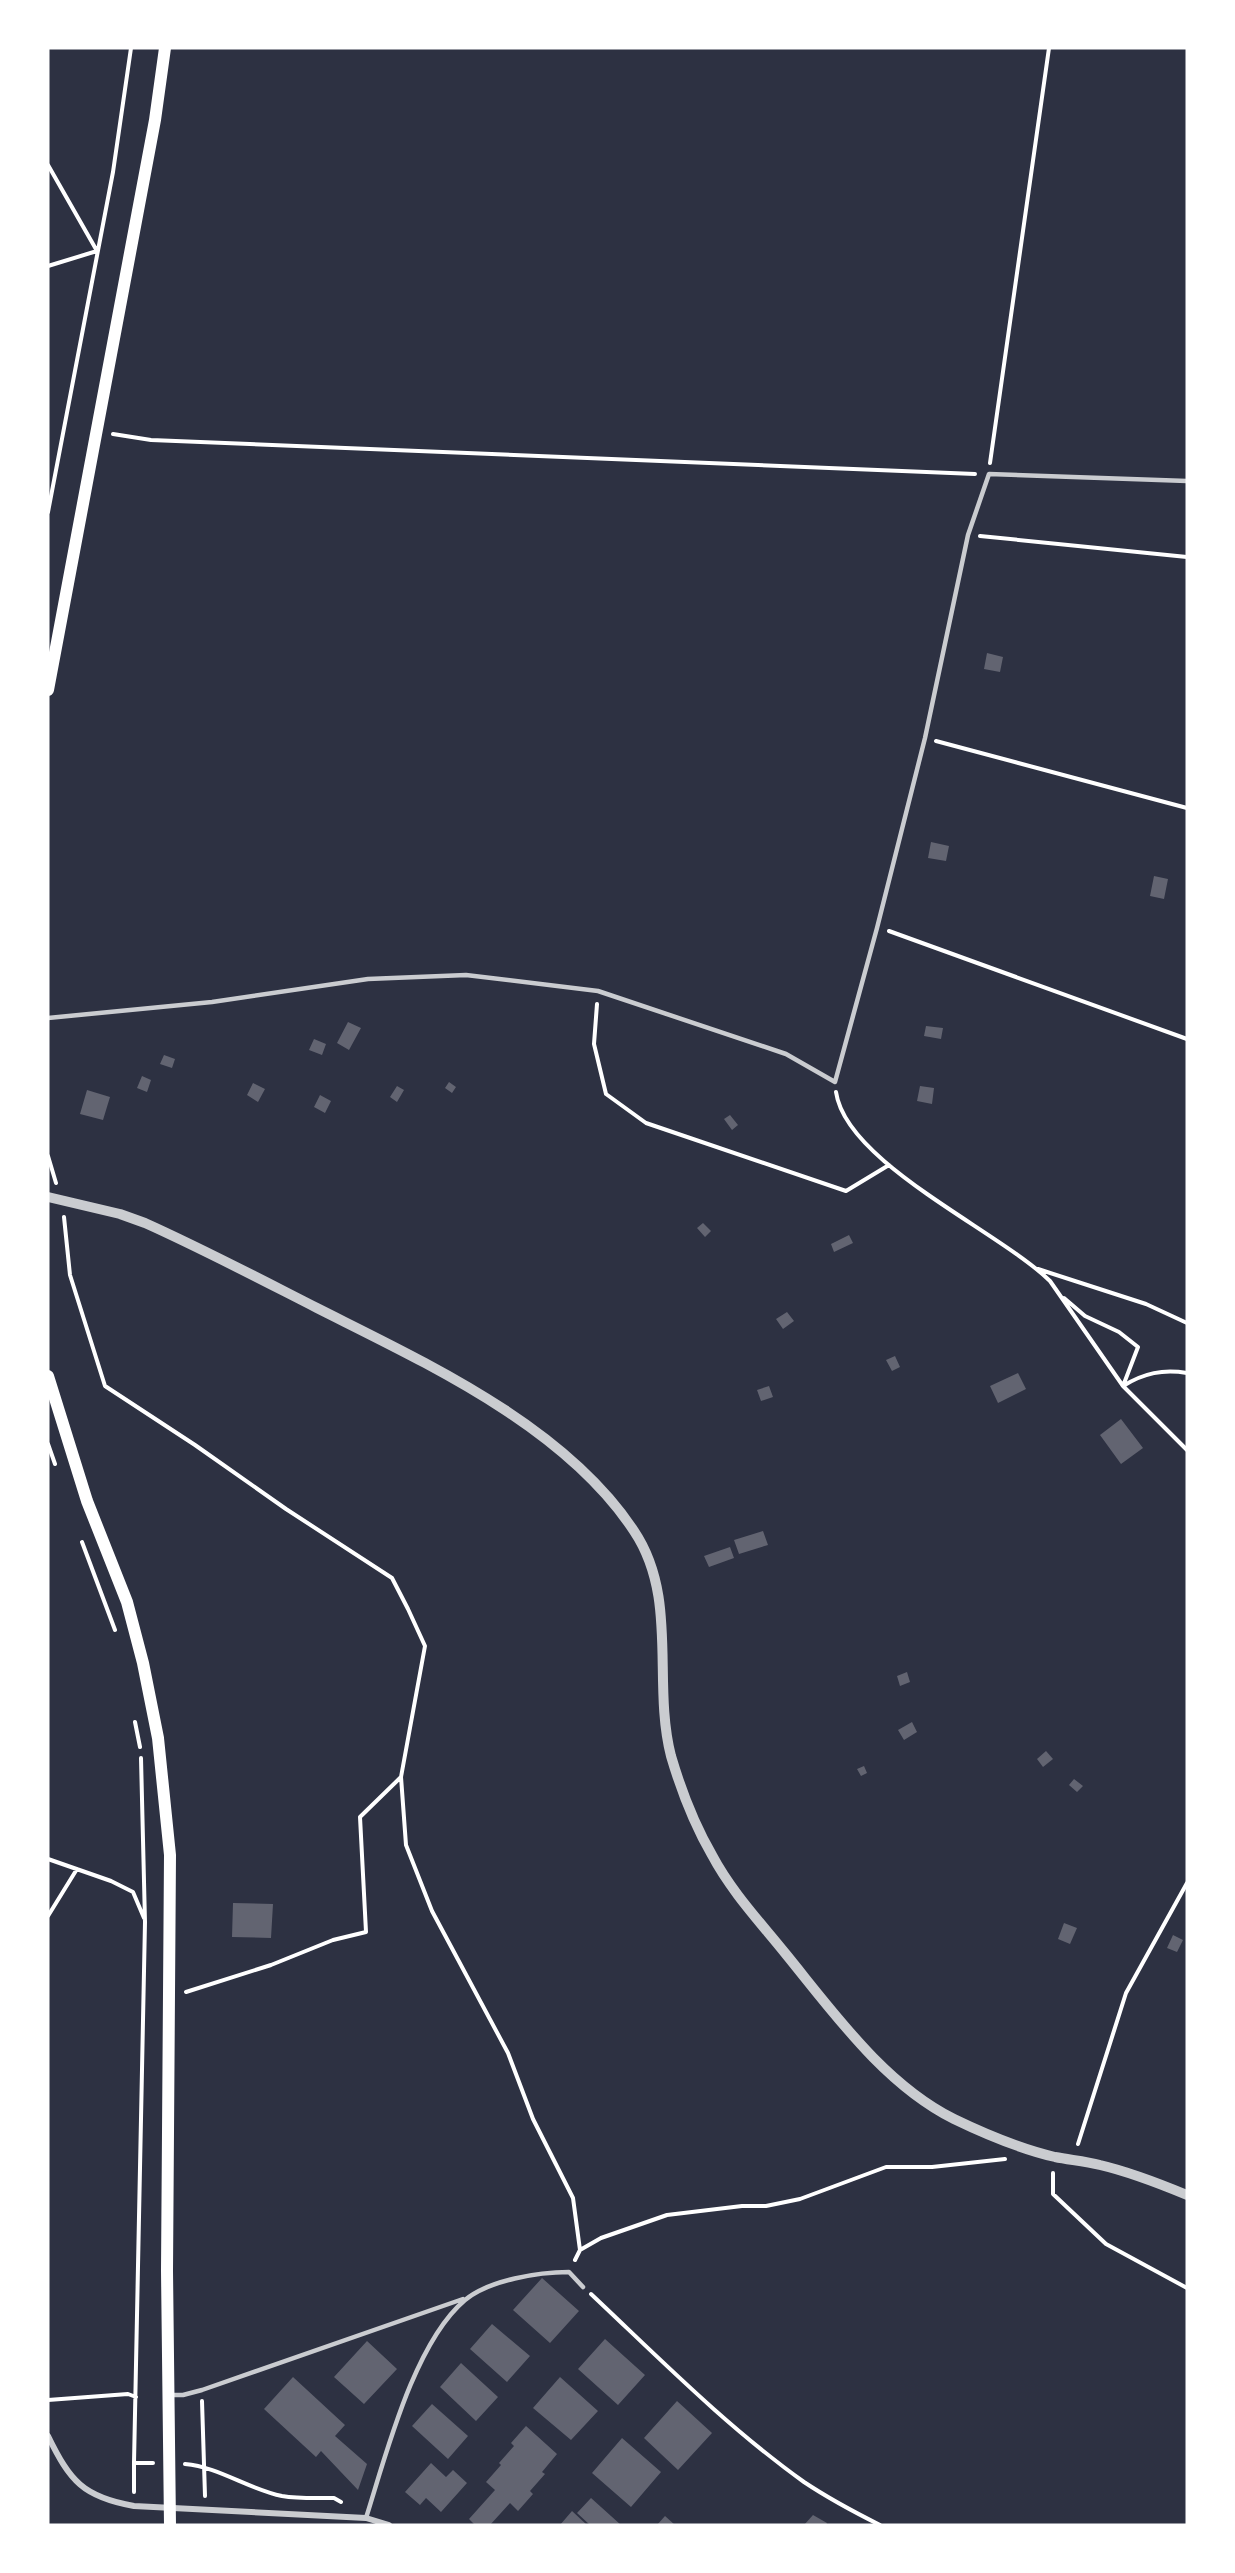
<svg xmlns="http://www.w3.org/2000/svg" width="1235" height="2573" font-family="'Sofia Sans Condensed',sans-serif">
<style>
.building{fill:#626471}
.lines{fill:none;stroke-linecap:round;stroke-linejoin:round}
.path{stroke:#fff;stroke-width:4}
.service{stroke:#caccd0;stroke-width:4.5}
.minor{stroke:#caccd0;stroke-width:6}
.tertiary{stroke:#caccd0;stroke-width:10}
.secondary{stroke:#fff;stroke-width:12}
</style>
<rect width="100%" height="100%" fill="#2d3142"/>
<path class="building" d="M 987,653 L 1003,657 L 1000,672 L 984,669 Z
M 931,842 L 949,846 L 946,861 L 928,858 Z
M 1154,876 L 1168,879 L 1164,899 L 1150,896 Z
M 348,1022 L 361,1028 L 349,1050 L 337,1043 Z
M 926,1026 L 943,1028 L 941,1039 L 924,1036 Z
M 314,1039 L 326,1044 L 322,1055 L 309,1050 Z
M 164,1055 L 175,1059 L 172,1068 L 160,1064 Z
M 142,1076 L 151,1080 L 147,1092 L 137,1088 Z
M 449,1082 L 456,1087 L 452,1093 L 445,1088 Z
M 253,1083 L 265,1089 L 258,1102 L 247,1095 Z
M 397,1086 L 404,1090 L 397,1102 L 390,1097 Z
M 920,1086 L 934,1088 L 932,1104 L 917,1101 Z
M 87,1090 L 110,1097 L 103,1120 L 80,1114 Z
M 320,1095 L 331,1101 L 325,1113 L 314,1107 Z
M 730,1115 L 738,1125 L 732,1130 L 724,1119 Z
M 703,1223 L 711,1231 L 705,1237 L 697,1228 Z
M 849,1235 L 853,1243 L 834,1252 L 831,1244 Z
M 787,1312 L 794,1321 L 783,1329 L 776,1319 Z
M 895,1356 L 900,1367 L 892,1371 L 886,1360 Z
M 1018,1373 L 1026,1389 L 998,1403 L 990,1386 Z
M 769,1386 L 773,1397 L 761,1401 L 757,1390 Z
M 1121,1419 L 1143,1448 L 1121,1464 L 1100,1435 Z
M 763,1531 L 768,1545 L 739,1554 L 734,1540 Z
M 730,1547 L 734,1558 L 709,1567 L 704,1556 Z
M 907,1672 L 910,1682 L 900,1686 L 897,1676 Z
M 912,1722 L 917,1732 L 904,1740 L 898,1730 Z
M 1046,1751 L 1053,1759 L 1043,1767 L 1037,1759 Z
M 864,1766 L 867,1773 L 861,1776 L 857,1769 Z
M 1074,1779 L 1083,1786 L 1077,1792 L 1069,1785 Z
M 233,1903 L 273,1904 L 271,1938 L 232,1937 Z
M 1064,1923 L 1077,1928 L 1070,1944 L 1058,1939 Z
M 1173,1935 L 1183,1940 L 1177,1952 L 1167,1948 Z
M 542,2278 L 579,2311 L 550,2343 L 513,2310 Z
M 492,2324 L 530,2356 L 507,2382 L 470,2349 Z
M 605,2339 L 645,2375 L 618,2405 L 578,2369 Z
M 367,2341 L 397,2369 L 364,2404 L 334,2377 Z
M 461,2363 L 498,2397 L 476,2421 L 440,2387 Z
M 293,2377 L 345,2425 L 335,2436 L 367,2464 L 358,2490 L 321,2451 L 316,2457 L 264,2409 Z
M 560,2377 L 598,2411 L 571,2440 L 533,2408 Z
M 677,2401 L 712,2433 L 678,2470 L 644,2438 Z
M 432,2404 L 468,2436 L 448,2459 L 412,2426 Z
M 526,2426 L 557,2454 L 542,2472 L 545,2474 L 530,2491 L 533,2494 L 518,2511 L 510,2503 L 490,2525 L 475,2525 L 469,2519 L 495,2490 L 486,2482 L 501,2465 L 499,2463 L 514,2446 L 511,2443 Z
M 622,2438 L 661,2472 L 631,2507 L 592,2473 Z
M 431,2463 L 446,2477 L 453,2470 L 467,2483 L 441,2512 L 426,2498 L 420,2505 L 405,2492 Z
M 591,2498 L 621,2525 L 590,2525 L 577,2513 Z
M 572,2511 L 587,2525 L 560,2525 Z
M 813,2515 L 827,2523 L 826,2525 L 804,2525 Z
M 665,2516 L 675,2525 L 657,2525 Z"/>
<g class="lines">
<path class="path" d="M 48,165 L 97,251 L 48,266
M 113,434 L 151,440 L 975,474
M 990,463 L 1049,48
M 48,512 L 113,172 L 131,48
M 980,536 L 1187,557
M 936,741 L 1187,808
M 889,931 L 1187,1039
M 597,1004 L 594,1044 L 606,1094 L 646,1123 L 846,1191 L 889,1165
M 836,1092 C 846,1163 999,1231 1050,1281 L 1123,1386 L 1187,1450
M 48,1156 L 56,1183
M 64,1217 L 70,1275 L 105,1386 L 195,1445 L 286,1509 L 392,1578 L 408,1609 L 425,1646 L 401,1777 L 406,1845 L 432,1911 L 508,2053 L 533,2119 L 573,2198 L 580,2250
M 1038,1269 L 1146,1304 L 1187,1323
M 1064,1298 L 1085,1316 L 1119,1332 L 1138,1347 L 1123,1386 C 1144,1373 1163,1369 1187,1373
M 48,1444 L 55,1464
M 82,1542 L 115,1630
M 135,1722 L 140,1747
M 141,1758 L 145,1922 L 134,2463 L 153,2463
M 48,1859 L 111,1881 L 133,1892 L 144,1918
M 48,1916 L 77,1869
M 186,1992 L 271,1965 L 333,1940 L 366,1932 L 360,1817 L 401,1777
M 1078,2144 L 1126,1993 L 1187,1883
M 1053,2173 L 1053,2194 L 1106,2244 L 1187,2288
M 575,2260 L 580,2250 L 601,2238 L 667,2215 L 742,2206 L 766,2206 L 800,2199 L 886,2167 L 932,2167 L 1005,2159
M 591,2294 C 659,2358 727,2427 804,2482 C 828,2498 854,2512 880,2525
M 48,2400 L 128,2394 L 136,2397
M 202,2401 L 205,2496
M 134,2463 L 134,2492
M 185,2464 C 219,2467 248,2489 282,2496 C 299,2499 317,2498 334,2498 L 341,2502"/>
<path class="service" d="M 48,1018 L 212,1002 L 368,979 L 466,975 L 598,991 L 786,1054 L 835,1082 L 877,928 L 925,738 L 968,535 L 989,474 L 1187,481
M 169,2395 L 183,2395 L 202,2390 L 463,2299
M 366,2518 C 386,2455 414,2343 465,2300 C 489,2280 539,2272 569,2272 L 583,2287"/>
<path class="minor" d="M 48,2436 C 70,2481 83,2497 134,2506 L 366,2518 L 389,2525"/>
<path class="tertiary" d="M 48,1197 L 120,1214 L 145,1223 C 203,1249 260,1279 317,1308 C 426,1363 565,1426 634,1531 C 679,1598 652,1682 671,1756 C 681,1790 694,1824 712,1855 C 731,1891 760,1922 785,1953 C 834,2013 884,2084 954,2119 C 985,2134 1021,2149 1055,2157 C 1070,2160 1085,2161 1100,2165 C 1130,2172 1158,2183 1187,2195"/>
<path class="secondary" d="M 48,690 L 155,120 L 165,48
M 48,1376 L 87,1501 L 127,1602 L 143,1663 L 158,1738 L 170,1855 L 167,2271 L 170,2525"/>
</g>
<rect width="1235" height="2573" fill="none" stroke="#ffffff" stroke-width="99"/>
</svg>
